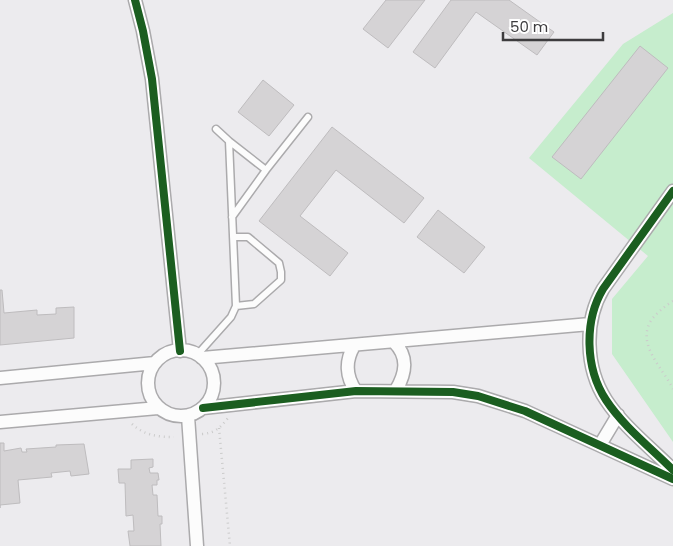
<svg xmlns="http://www.w3.org/2000/svg" width="673" height="546" font-family="Poppins,sans-serif">
<style>
.green{fill:#c6edcd}
.building{fill:#d5d3d5;stroke:#bebcbe}
.lines{fill:none;stroke-linecap:round;stroke-linejoin:round}
.lane-casing{stroke:#abaaac;stroke-width:9}
.street-casing{stroke:#abaaac;stroke-width:15}
.path{stroke:#cbcbcb;stroke-width:2.5;stroke-dasharray:1 4;stroke-linecap:butt}
.lane{stroke:#fcfcfc;stroke-width:6}
.street{stroke:#fcfcfc;stroke-width:12}
.cycleway-casing{stroke:#fff;stroke-width:11}
.cycleway{stroke:#1b5e20;stroke-width:8}
</style>
<rect width="100%" height="100%" fill="#ecebee"/>
<path class="green" d="M 673,13 L 673,442 L 612,354 L 612,299 L 648,256 L 529,158 L 623,44 Z"/>
<path class="building" d="M 386,0 L 425,0 L 388,48 L 363,29 Z
M 451,0 L 509,0 L 554,32 L 537,55 L 476,12 L 435,68 L 413,52 Z
M 640,46 L 668,68 L 581,179 L 552,157 Z
M 263,80 L 294,105 L 269,136 L 238,112 Z
M 332,127 L 424,198 L 404,223 L 336,170 L 300,216 L 348,253 L 330,276 L 259,221 Z
M 438,210 L 485,247 L 464,273 L 417,237 Z
M 0,290 L 2,290 L 4,313 L 37,310 L 37,315 L 56,314 L 56,308 L 74,307 L 74,338 L 0,345 Z
M 0,443 L 4,443 L 4,451 L 21,448 L 22,452 L 27,452 L 26,449 L 56,447 L 56,445 L 84,444 L 89,474 L 71,476 L 70,471 L 51,473 L 52,477 L 18,480 L 20,503 L 0,505 L 0,508 Z
M 153,459 L 153,467 L 149,468 L 150,473 L 158,473 L 159,480 L 157,480 L 157,485 L 152,485 L 153,495 L 157,495 L 158,516 L 162,516 L 162,524 L 160,524 L 161,546 L 130,546 L 128,531 L 134,531 L 133,515 L 126,516 L 125,483 L 119,483 L 118,469 L 131,469 L 131,460 Z"/>
<g class="lines">
<g class="lane-casing">
<path id="lane" d="M 229,141 L 266,170
M 232,217 L 266,170 L 308,117
M 233,237 L 248,237 L 279,263 L 281,272 L 281,280 L 254,304 L 236,306
M 197,355 L 231,317 L 236,306 L 229,141 L 216,129"/>
</g>
<g class="street-casing">
<path id="street" d="M 135,0 L 143,31 L 152,79 L 180,351
M 673,191 L 603,289 C 584,321 585,368 606,400 C 623,426 651,448 673,470
M 394,342 C 409,357 406,373 396,390
M 354,346 C 345,361 346,377 356,391
M148 383a33 33 0 1 1 66 0a33 33 0 1 1-66 0Z
M 202,358 L 590,324
M 0,378 L 155,363
M 203,408 L 356,391 L 453,392 L 478,396 L 525,411 L 673,479
M 188,416 L 197,546
M 0,422 L 158,408
M 600,445 L 618,415"/>
</g>
<path class="path" d="M 673,301 C 665,306 658,312 652,319 C 635,344 663,368 673,389
M 132,424 C 144,435 157,437 174,437
M 219,428 L 230,546
M 202,434 C 215,433 220,428 228,418"/>
<use href="#lane" class="lane"/>
<use href="#street" class="street"/>
<g class="cycleway-casing">
<path id="cycleway" d="M 135,0 L 143,31 L 152,79 L 180,351
M 673,191 L 603,289 C 584,321 585,368 606,400 C 623,426 651,448 673,470
M 203,408 L 356,391 L 453,392 L 478,396 L 525,411 L 673,479"/>
</g>
<use href="#cycleway" class="cycleway"/>
</g>
<path d="M503 32v8h100v-8" fill="none" stroke="#3d3c3e" stroke-width="2.5"/>
<text x="510" y="32" font-size="15" fill="#3d3c3e" stroke="#ffffff" stroke-width="4" paint-order="stroke">50 m</text>
</svg>
